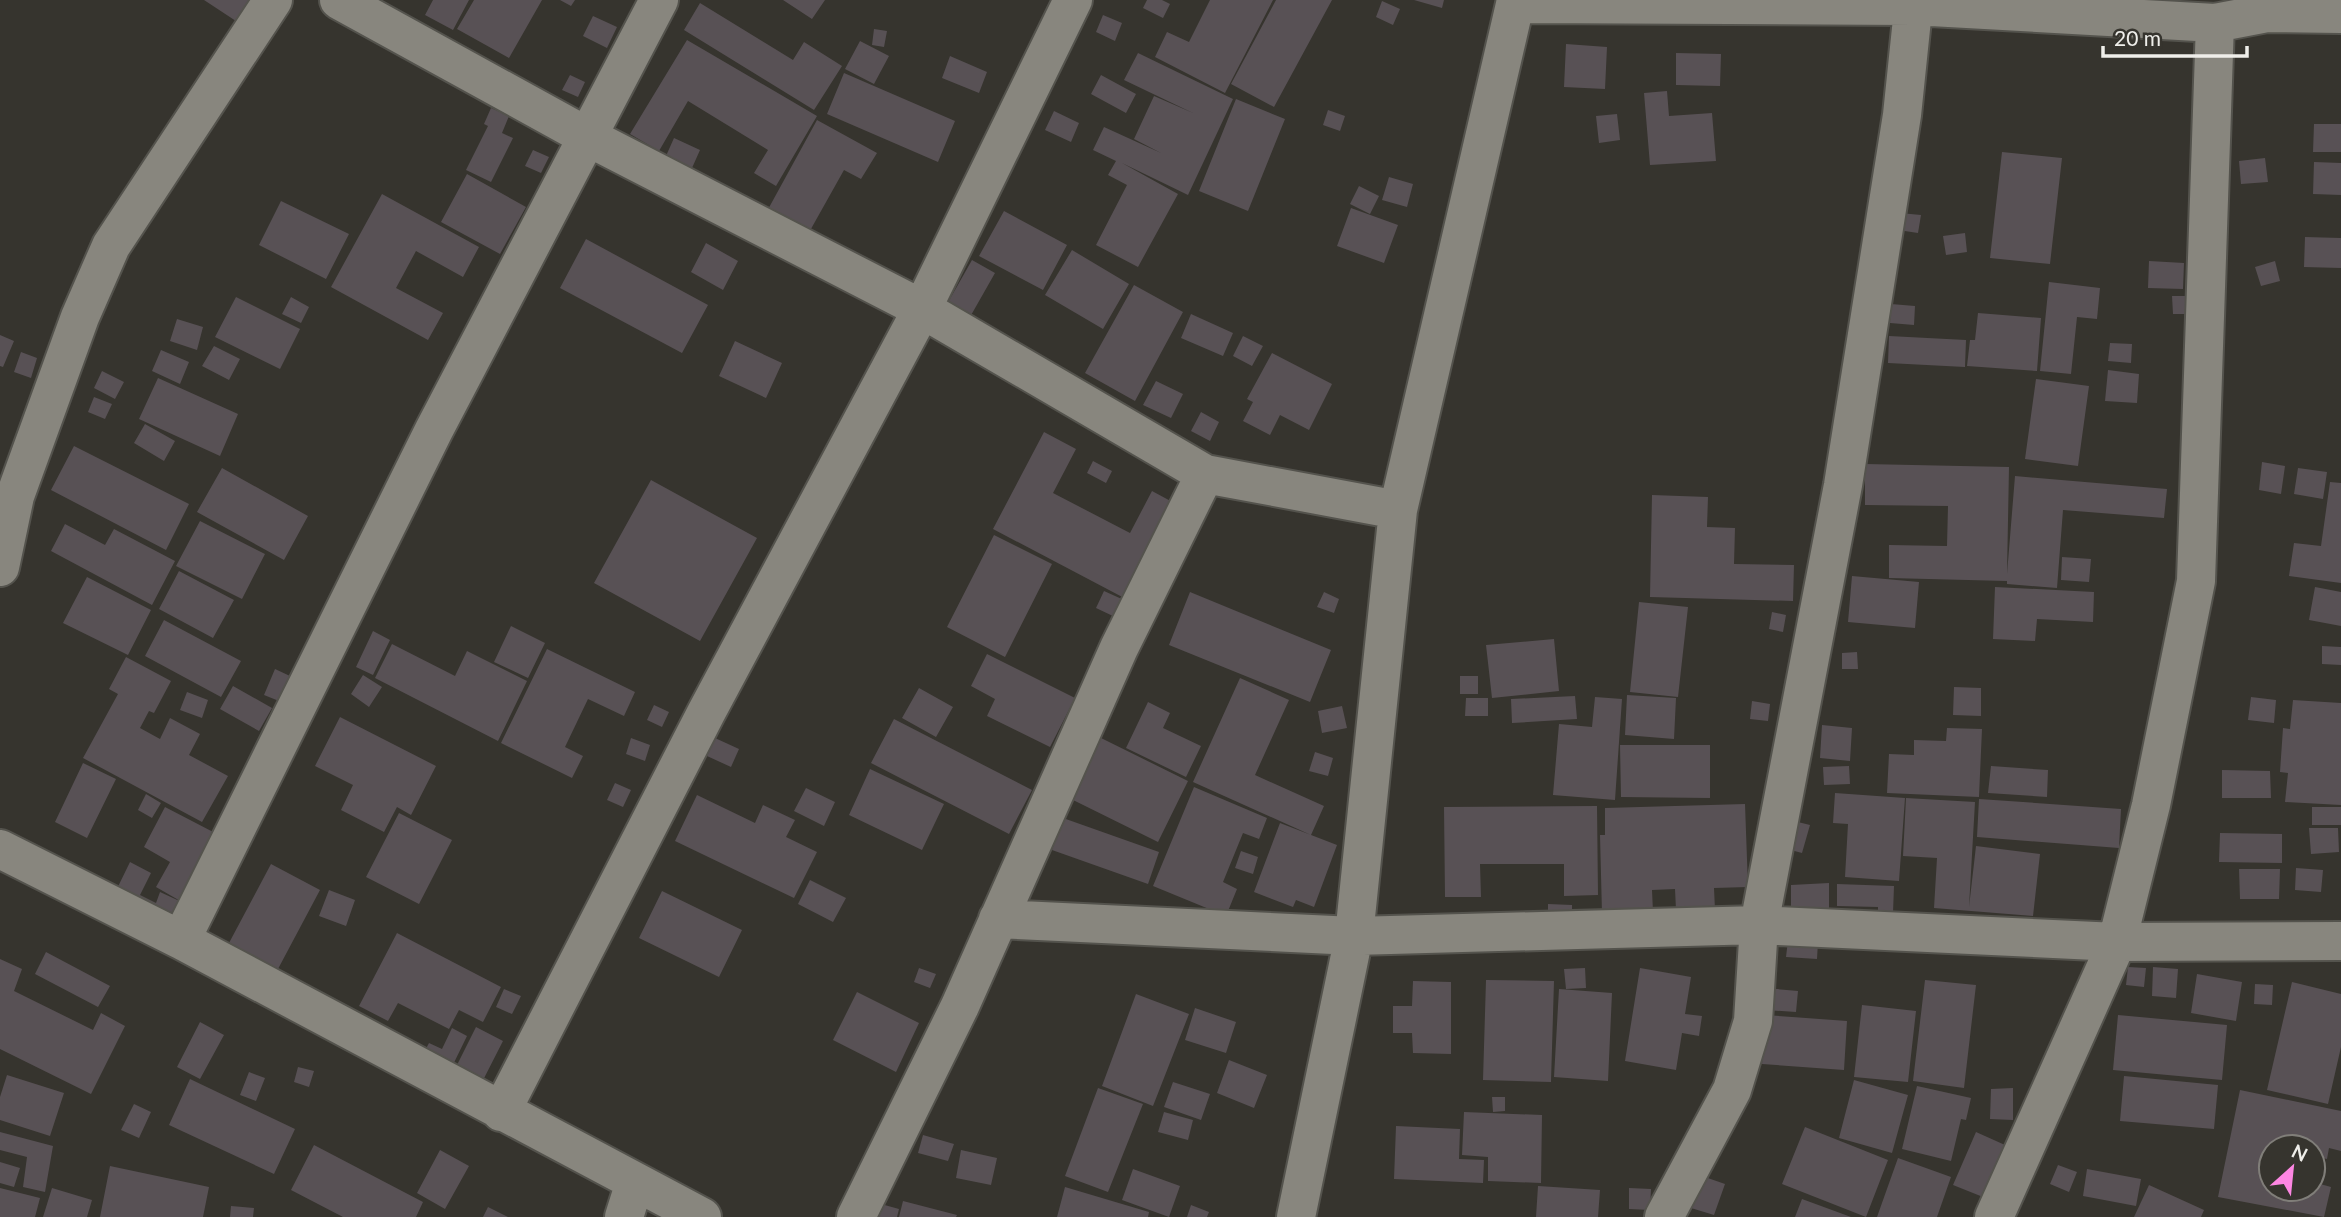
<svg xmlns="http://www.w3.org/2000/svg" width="2341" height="1217" font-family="Lato,sans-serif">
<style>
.building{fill:#585155}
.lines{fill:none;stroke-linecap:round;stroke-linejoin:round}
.minor-casing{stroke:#54534d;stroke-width:42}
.minor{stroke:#88867e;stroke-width:38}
</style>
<rect width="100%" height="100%" fill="#36342e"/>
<path class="building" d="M 204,0 L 260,0 L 245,27 Z
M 433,0 L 469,0 L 453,30 L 425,15 Z
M 474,0 L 542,0 L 509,58 L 457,29 Z
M 560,0 L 575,0 L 571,6 Z
M 783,0 L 825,0 L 812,19 Z
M 1147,0 L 1162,0 L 1170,4 L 1163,18 L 1143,8 Z
M 1210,0 L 1273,0 L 1225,93 L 1155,57 L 1167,32 L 1189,42 Z
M 1276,0 L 1332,0 L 1274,107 L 1231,84 Z
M 1414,0 L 1444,0 L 1442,8 Z
M 1382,1 L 1400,9 L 1393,25 L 1376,17 Z
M 700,3 L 793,60 L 804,42 L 842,66 L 814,110 L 684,30 Z
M 1103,15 L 1122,23 L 1115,41 L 1096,32 Z
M 593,16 L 617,27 L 607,48 L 583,36 Z
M 874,29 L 887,31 L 884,47 L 872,45 Z
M 687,40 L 817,116 L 776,186 L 754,173 L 768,150 L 688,101 L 659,151 L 630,134 Z
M 860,41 L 889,56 L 874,84 L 845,69 Z
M 1566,44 L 1607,47 L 1605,89 L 1564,87 Z
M 1138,53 L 1233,99 L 1188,195 L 1122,163 L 1178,194 L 1138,267 L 1096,245 L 1127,185 L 1108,175 L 1116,161 L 1093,150 L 1104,127 L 1161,153 L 1134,139 L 1154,96 L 1193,113 L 1124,80 Z
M 1676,53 L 1721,54 L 1720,86 L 1676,85 Z
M 950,56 L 987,72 L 979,93 L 942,78 Z
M 844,73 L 955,121 L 938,162 L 827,114 Z
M 570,75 L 585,82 L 578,97 L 562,90 Z
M 1101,75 L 1136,94 L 1126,113 L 1091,94 Z
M 1667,91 L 1669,116 L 1712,113 L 1716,161 L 1650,165 L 1644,93 Z
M 1236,99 L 1285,119 L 1248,211 L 1199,191 Z
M 491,108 L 509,116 L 502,133 L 513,138 L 491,182 L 466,170 L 488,126 L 484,124 Z
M 1328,110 L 1345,116 L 1340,131 L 1323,125 Z
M 1054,111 L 1079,123 L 1071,142 L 1045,130 Z
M 1617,114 L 1620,140 L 1599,143 L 1596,116 Z
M 817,120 L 877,153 L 861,179 L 844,170 L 807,236 L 766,213 Z
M 2314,124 L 2341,124 L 2341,152 L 2313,152 Z
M 674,138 L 700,150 L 692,168 L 666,156 Z
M 533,150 L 549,157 L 541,173 L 525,166 Z
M 2002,152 L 2062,158 L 2050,264 L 1990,258 Z
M 2265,158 L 2268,182 L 2241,184 L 2239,161 Z
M 2314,162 L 2341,163 L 2341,195 L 2313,194 Z
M 467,174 L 526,207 L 500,254 L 441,222 Z
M 1389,177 L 1413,184 L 1407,207 L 1382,200 Z
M 1359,186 L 1379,196 L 1370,214 L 1350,204 Z
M 382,194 L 479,247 L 463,277 L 416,251 L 396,288 L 443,313 L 428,340 L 331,287 Z
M 281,201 L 349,234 L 326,279 L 259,245 Z
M 1351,208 L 1398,225 L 1384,263 L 1337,246 Z
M 1004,211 L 1067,245 L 1043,290 L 979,256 Z
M 1900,213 L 1921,215 L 1918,233 L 1898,230 Z
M 1965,233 L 1967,252 L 1946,255 L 1943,236 Z
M 2305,237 L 2341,238 L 2341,268 L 2304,267 Z
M 586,239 L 708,305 L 682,353 L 560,288 Z
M 706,243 L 738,261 L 723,290 L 691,272 Z
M 1072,250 L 1129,284 L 1103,329 L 1045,295 Z
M 972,260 L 995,273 L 970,317 L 947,304 Z
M 2149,261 L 2184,263 L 2183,289 L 2148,288 Z
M 2275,261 L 2280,281 L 2261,286 L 2255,267 Z
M 2049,282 L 2100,288 L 2097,319 L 2077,317 L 2071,374 L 2040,371 Z
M 1134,285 L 1183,312 L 1135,401 L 1085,373 Z
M 2172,296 L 2193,296 L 2193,314 L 2173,314 Z
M 236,297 L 300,329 L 280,369 L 215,337 Z
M 291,297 L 309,307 L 301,323 L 282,314 Z
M 1891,304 L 1915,306 L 1914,325 L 1890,323 Z
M 1978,313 L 2041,318 L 2037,371 L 1967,366 L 1970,340 L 1975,340 Z
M 1191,314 L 1233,333 L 1223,356 L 1181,338 Z
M 177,319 L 203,327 L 197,350 L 170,341 Z
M 0,335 L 14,341 L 3,367 L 0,366 Z
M 1243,336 L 1263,346 L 1252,366 L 1233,356 Z
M 1889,336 L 1966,340 L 1965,367 L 1888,363 Z
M 735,341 L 782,363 L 766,398 L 719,376 Z
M 2110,343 L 2132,344 L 2131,363 L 2108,361 Z
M 214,346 L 240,359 L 229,380 L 202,366 Z
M 161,350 L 189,362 L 180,384 L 152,371 Z
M 21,352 L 37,358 L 31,378 L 14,372 Z
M 1272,353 L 1332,384 L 1309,430 L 1280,415 L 1270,435 L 1243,421 L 1253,402 L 1247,399 Z
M 2108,370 L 2139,374 L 2137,403 L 2105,401 Z
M 102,371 L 124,382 L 115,399 L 94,388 Z
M 158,378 L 238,414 L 220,456 L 139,419 Z
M 2036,379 L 2089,386 L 2078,466 L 2025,459 Z
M 1156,381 L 1183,394 L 1171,418 L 1143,405 Z
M 94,397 L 112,404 L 105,419 L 88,412 Z
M 1201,412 L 1219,422 L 1210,441 L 1191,431 Z
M 145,424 L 175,441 L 164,461 L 134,443 Z
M 1044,432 L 1076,449 L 1053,493 L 1130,533 L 1152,491 L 1178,505 L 1128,600 L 993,529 Z
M 74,446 L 189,504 L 166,550 L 51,490 Z
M 1093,461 L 1112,471 L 1106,483 L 1087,473 Z
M 2262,462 L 2285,466 L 2281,494 L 2259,490 Z
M 1865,464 L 2009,467 L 2007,574 L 2015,476 L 2167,489 L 2164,518 L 2063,510 L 2057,588 L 2007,584 L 2007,581 L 1889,578 L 1889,545 L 1947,546 L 1948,506 L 1865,505 Z
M 222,468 L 308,516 L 284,560 L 197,512 Z
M 2298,468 L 2327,472 L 2323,499 L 2294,494 Z
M 651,480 L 757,538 L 700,641 L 594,583 Z
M 2330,482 L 2341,483 L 2341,583 L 2289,576 L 2294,543 L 2321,546 Z
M 1652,495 L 1708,497 L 1707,527 L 1735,528 L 1734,564 L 1794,565 L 1793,601 L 1650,597 Z
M 200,521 L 265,554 L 242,599 L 176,566 Z
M 65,524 L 105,545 L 114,529 L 175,561 L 152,605 L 51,551 Z
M 994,535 L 1052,564 L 1005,657 L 947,627 Z
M 2062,557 L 2091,559 L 2089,582 L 2061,580 Z
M 179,571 L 234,600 L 213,638 L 159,609 Z
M 1852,576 L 1919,582 L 1915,628 L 1848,622 Z
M 87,577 L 151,610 L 128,655 L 63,623 Z
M 1995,587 L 2094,592 L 2093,622 L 2037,619 L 2035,641 L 1993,639 Z
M 2315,587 L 2341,592 L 2341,626 L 2309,620 Z
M 1104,591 L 1124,600 L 1115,617 L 1096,608 Z
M 1190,592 L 1331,650 L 1310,702 L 1169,645 Z
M 1324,592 L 1339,599 L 1334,613 L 1317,607 Z
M 1639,602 L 1688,607 L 1678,697 L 1630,692 Z
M 1772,612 L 1786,615 L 1783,632 L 1769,629 Z
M 164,620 L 241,661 L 221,697 L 145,656 Z
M 511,626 L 545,643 L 528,678 L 494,662 Z
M 373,631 L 390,640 L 373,675 L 356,667 Z
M 1554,639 L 1559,691 L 1492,698 L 1486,645 Z
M 392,644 L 455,676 L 467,651 L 527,681 L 498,741 L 375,678 Z
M 2322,646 L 2341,647 L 2341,665 L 2322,664 Z
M 547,649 L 635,692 L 624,716 L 588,699 L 565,747 L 583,756 L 572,778 L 501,743 Z
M 1857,652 L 1858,669 L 1842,669 L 1842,653 Z
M 987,654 L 1075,698 L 1050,747 L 987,716 L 995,699 L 971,686 Z
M 126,657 L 171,681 L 154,713 L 149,711 L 140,728 L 160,739 L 170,718 L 200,734 L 189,755 L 228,776 L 202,822 L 83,758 L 118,694 L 109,689 Z
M 275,669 L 290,676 L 279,701 L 264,695 Z
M 363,675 L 382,687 L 369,707 L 351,694 Z
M 1460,676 L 1478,676 L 1478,694 L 1460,694 Z
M 1240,678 L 1289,700 L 1255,775 L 1324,806 L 1311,835 L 1193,782 Z
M 233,686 L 272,708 L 259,731 L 220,709 Z
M 1954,687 L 1981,688 L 1981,716 L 1953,715 Z
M 919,688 L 953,707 L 936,737 L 902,718 Z
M 187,692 L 208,700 L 202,718 L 180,710 Z
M 1627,695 L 1676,698 L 1674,739 L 1625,735 Z
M 1575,696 L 1577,719 L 1512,723 L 1511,699 Z
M 1595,697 L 1622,699 L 1615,800 L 1553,795 L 1559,724 L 1592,727 Z
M 2251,697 L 2276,700 L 2274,723 L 2248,720 Z
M 1466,698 L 1488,698 L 1488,716 L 1465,716 Z
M 2293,700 L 2341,703 L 2341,805 L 2285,802 L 2288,773 L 2280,772 L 2283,728 L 2290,729 Z
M 1752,701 L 1770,704 L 1768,721 L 1750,719 Z
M 1148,702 L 1170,713 L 1163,728 L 1201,746 L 1186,777 L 1126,748 Z
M 654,705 L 669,712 L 662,727 L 647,720 Z
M 1342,706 L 1347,728 L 1322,733 L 1318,711 Z
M 340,717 L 436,766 L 411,815 L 397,807 L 384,832 L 341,810 L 353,785 L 315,766 Z
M 894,719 L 1032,790 L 1009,834 L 871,763 Z
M 1822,725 L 1852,728 L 1850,761 L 1820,758 Z
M 1947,728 L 1982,729 L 1979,797 L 1887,793 L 1889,754 L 1914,755 L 1914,740 L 1946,741 Z
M 1099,737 L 1188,781 L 1158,842 L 1069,798 Z
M 631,738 L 650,745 L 645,761 L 626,754 Z
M 715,738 L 739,749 L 731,767 L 707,756 Z
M 1620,745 L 1710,745 L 1710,798 L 1621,797 Z
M 1315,752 L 1333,758 L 1328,776 L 1309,771 Z
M 83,763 L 116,779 L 87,838 L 55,822 Z
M 1849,766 L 1850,784 L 1824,785 L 1823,767 Z
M 1991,766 L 2048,770 L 2047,797 L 1988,793 Z
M 870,769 L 944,804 L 922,850 L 849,815 Z
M 2222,770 L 2270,771 L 2271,798 L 2222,798 Z
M 615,783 L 631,790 L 623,807 L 607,800 Z
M 1194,787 L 1267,818 L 1259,839 L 1243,833 L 1223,882 L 1237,889 L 1226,916 L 1153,886 Z
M 806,788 L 835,802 L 824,826 L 794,811 Z
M 1835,793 L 1905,798 L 1899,881 L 1845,877 L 1848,824 L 1833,823 Z
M 146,794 L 161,803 L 152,818 L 138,810 Z
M 697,795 L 755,823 L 763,805 L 795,820 L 786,837 L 817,852 L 794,898 L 675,841 Z
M 1906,798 L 1975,802 L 1969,907 L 1976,846 L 2040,854 L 2033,916 L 1934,908 L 1937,858 L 1903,856 Z
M 1979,799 L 2121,809 L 2119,848 L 1977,837 Z
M 1745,804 L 1748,887 L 1714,888 L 1715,910 L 1676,910 L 1675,889 L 1652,890 L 1653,912 L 1602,914 L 1600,835 L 1605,835 L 1605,808 Z
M 1597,806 L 1598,895 L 1564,896 L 1564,864 L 1480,864 L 1481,897 L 1445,897 L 1444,807 Z
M 165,807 L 217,834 L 182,902 L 156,887 L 170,862 L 144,847 Z
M 2312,807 L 2341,807 L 2341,825 L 2312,825 Z
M 399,813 L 452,840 L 419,904 L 366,877 Z
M 1063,818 L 1159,852 L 1148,884 L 1052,850 Z
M 1794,821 L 1810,825 L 1802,853 L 1787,849 Z
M 1280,823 L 1337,845 L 1314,907 L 1296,900 L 1293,907 L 1254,892 Z
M 2309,828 L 2338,828 L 2339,852 L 2311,854 Z
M 2220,833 L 2282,834 L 2282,863 L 2219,862 Z
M 1241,851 L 1258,857 L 1253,874 L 1235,868 Z
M 130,862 L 151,873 L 140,895 L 156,903 L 160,892 L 186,904 L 171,932 L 110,903 Z
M 271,864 L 320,890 L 270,984 L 221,958 Z
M 2296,868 L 2323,870 L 2321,892 L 2295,890 Z
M 2239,869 L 2280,869 L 2279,899 L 2240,899 Z
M 810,880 L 846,898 L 833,922 L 798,904 Z
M 1829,883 L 1829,909 L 1791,910 L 1791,885 Z
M 1837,884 L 1894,886 L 1893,913 L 1878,913 L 1878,907 L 1837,906 Z
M 329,890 L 355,900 L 346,926 L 319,916 Z
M 662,891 L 742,930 L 719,977 L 639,938 Z
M 1548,904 L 1572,905 L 1572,920 L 1548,920 Z
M 397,933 L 501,987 L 483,1022 L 459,1010 L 449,1029 L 398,1003 L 388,1021 L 359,1006 Z
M 1788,940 L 1818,942 L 1817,959 L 1786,957 Z
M 46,952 L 110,986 L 98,1007 L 35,974 Z
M 0,959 L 22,969 L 14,991 L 93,1030 L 101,1013 L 125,1026 L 91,1094 L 0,1049 Z
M 2128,967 L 2146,968 L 2144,987 L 2126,985 Z
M 2153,967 L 2178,969 L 2176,998 L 2152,996 Z
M 919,968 L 936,974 L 930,988 L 914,982 Z
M 1585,968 L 1586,988 L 1566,989 L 1564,969 Z
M 1640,968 L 1691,977 L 1685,1014 L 1702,1016 L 1699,1036 L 1682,1033 L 1676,1070 L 1625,1061 Z
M 2197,974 L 2242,982 L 2236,1021 L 2191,1013 Z
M 1486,980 L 1554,981 L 1551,1082 L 1483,1080 Z
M 1925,980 L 1976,985 L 1964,1088 L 1913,1081 Z
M 1413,981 L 1451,982 L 1451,1054 L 1413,1053 L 1412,1033 L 1393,1033 L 1393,1006 L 1412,1006 Z
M 2292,982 L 2341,994 L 2341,1047 L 2328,1104 L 2267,1090 Z
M 2255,984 L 2273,985 L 2272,1005 L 2254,1004 Z
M 1766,988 L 1798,991 L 1796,1012 L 1765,1010 Z
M 504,989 L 521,996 L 512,1014 L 496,1007 Z
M 1559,989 L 1612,993 L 1608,1081 L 1554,1077 Z
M 857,992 L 919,1023 L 896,1072 L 833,1040 Z
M 1136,994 L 1189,1014 L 1153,1106 L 1102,1086 Z
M 1862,1005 L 1916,1011 L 1908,1082 L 1854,1077 Z
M 1195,1008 L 1236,1022 L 1226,1053 L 1185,1040 Z
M 1765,1015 L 1847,1021 L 1844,1070 L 1762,1064 Z
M 2118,1015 L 2227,1025 L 2222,1080 L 2113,1070 Z
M 200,1022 L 224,1035 L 200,1079 L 177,1067 Z
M 476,1027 L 503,1041 L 478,1090 L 451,1077 Z
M 452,1028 L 467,1036 L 447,1077 L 420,1060 L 429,1043 L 442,1049 Z
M 1229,1060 L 1267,1075 L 1254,1108 L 1217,1093 Z
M 298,1067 L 314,1071 L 309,1087 L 294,1082 Z
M 249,1072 L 265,1078 L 256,1101 L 240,1095 Z
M 7,1075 L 64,1093 L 50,1136 L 0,1120 L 0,1097 Z
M 2124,1076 L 2218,1085 L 2214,1129 L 2120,1121 Z
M 190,1079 L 295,1129 L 274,1174 L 169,1125 Z
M 1854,1080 L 1908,1095 L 1892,1153 L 1839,1138 Z
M 1173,1082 L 1210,1094 L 1201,1120 L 1164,1107 Z
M 1917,1086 L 1971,1098 L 1966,1120 L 1961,1119 L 1951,1161 L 1902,1149 Z
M 1098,1088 L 1143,1104 L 1108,1192 L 1065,1176 Z
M 2013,1088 L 2013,1120 L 1990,1119 L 1991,1089 Z
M 2240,1090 L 2341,1111 L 2341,1151 L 2329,1148 L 2327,1159 L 2313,1156 L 2313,1147 L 2271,1147 L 2271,1189 L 2313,1189 L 2313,1182 L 2331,1187 L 2324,1217 L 2218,1197 Z
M 1492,1097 L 1505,1097 L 1505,1111 L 1493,1112 Z
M 134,1104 L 151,1112 L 139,1138 L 121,1130 Z
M 1164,1112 L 1193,1120 L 1188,1140 L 1158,1132 Z
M 1464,1112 L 1542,1115 L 1541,1183 L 1488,1181 L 1488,1157 L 1462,1155 Z
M 1396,1126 L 1460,1129 L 1459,1159 L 1484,1160 L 1483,1183 L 1394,1179 Z
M 1805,1127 L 1888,1160 L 1866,1217 L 1782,1184 Z
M 0,1132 L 53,1146 L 45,1192 L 23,1187 L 27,1157 L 0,1150 Z
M 1976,1132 L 2005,1145 L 1983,1197 L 1953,1185 Z
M 923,1135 L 954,1144 L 948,1161 L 918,1153 Z
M 314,1145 L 423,1202 L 416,1217 L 343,1217 L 291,1190 Z
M 440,1150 L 469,1166 L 445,1209 L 417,1193 Z
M 961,1150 L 997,1158 L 991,1185 L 956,1178 Z
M 1898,1158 L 1951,1177 L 1937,1217 L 1877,1217 Z
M 0,1162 L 20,1168 L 14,1187 L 0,1183 Z
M 2058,1165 L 2077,1172 L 2069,1192 L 2050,1184 Z
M 110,1166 L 209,1187 L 203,1217 L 100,1217 Z
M 1133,1169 L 1180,1186 L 1169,1217 L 1122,1200 Z
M 2087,1169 L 2141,1179 L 2136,1206 L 2083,1196 Z
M 1702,1176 L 1725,1184 L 1714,1215 L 1691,1208 Z
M 2149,1185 L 2204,1210 L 2201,1217 L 2134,1217 Z
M 1538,1186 L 1600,1190 L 1598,1217 L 1536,1217 Z
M 1065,1187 L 1149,1212 L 1148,1217 L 1057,1217 Z
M 0,1188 L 40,1198 L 35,1217 L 0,1217 Z
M 52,1188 L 92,1200 L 87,1217 L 43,1217 Z
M 1629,1188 L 1651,1189 L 1650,1210 L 1629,1209 Z
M 1802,1199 L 1851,1217 L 1795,1217 Z
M 903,1201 L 957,1215 L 956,1217 L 899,1217 Z
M 881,1204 L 899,1209 L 897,1217 L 877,1217 Z
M 1191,1205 L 1209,1212 L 1207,1217 L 1187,1217 Z
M 231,1206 L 254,1208 L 253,1217 L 230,1217 Z
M 488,1207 L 508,1217 L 483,1217 Z"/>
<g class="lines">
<g class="minor-casing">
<path id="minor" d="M 339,0 L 586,136 L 922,309 L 1205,474 L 1398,510
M 1515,4 L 1913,6 L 2215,23 L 2267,13 L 2341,14
M 0,567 L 15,496 L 80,317 L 111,246 L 273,0
M 0,849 L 181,940 L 702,1217
M 998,919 L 1354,936 L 1759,925 L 2117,942 L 2341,941
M 181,940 L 434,430 L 659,0
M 501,1112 L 706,713 L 922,309 L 1073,0
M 624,1217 L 635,1182
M 856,1217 L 960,1006 L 1119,648 L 1205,474
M 1296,1217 L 1354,936 L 1398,510 L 1516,0
M 1664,1217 L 1732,1090 L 1753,1021 L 1759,925 L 1843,485 L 1902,115 L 1914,0
M 1994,1217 L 2117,942 L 2151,805 L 2196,581 L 2215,23"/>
</g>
<use href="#minor" class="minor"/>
</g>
<g transform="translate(2292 1168) rotate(27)"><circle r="33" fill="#36342e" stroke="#807e79" stroke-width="2"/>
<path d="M0-5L12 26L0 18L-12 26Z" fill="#fd86e2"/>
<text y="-10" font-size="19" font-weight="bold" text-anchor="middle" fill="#efeeea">N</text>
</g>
<path d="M2103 46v10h144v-10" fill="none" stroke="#efeeea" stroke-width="3.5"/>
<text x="2114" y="46" font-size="21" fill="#efeeea" stroke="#36342e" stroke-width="5" paint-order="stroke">20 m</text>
</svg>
